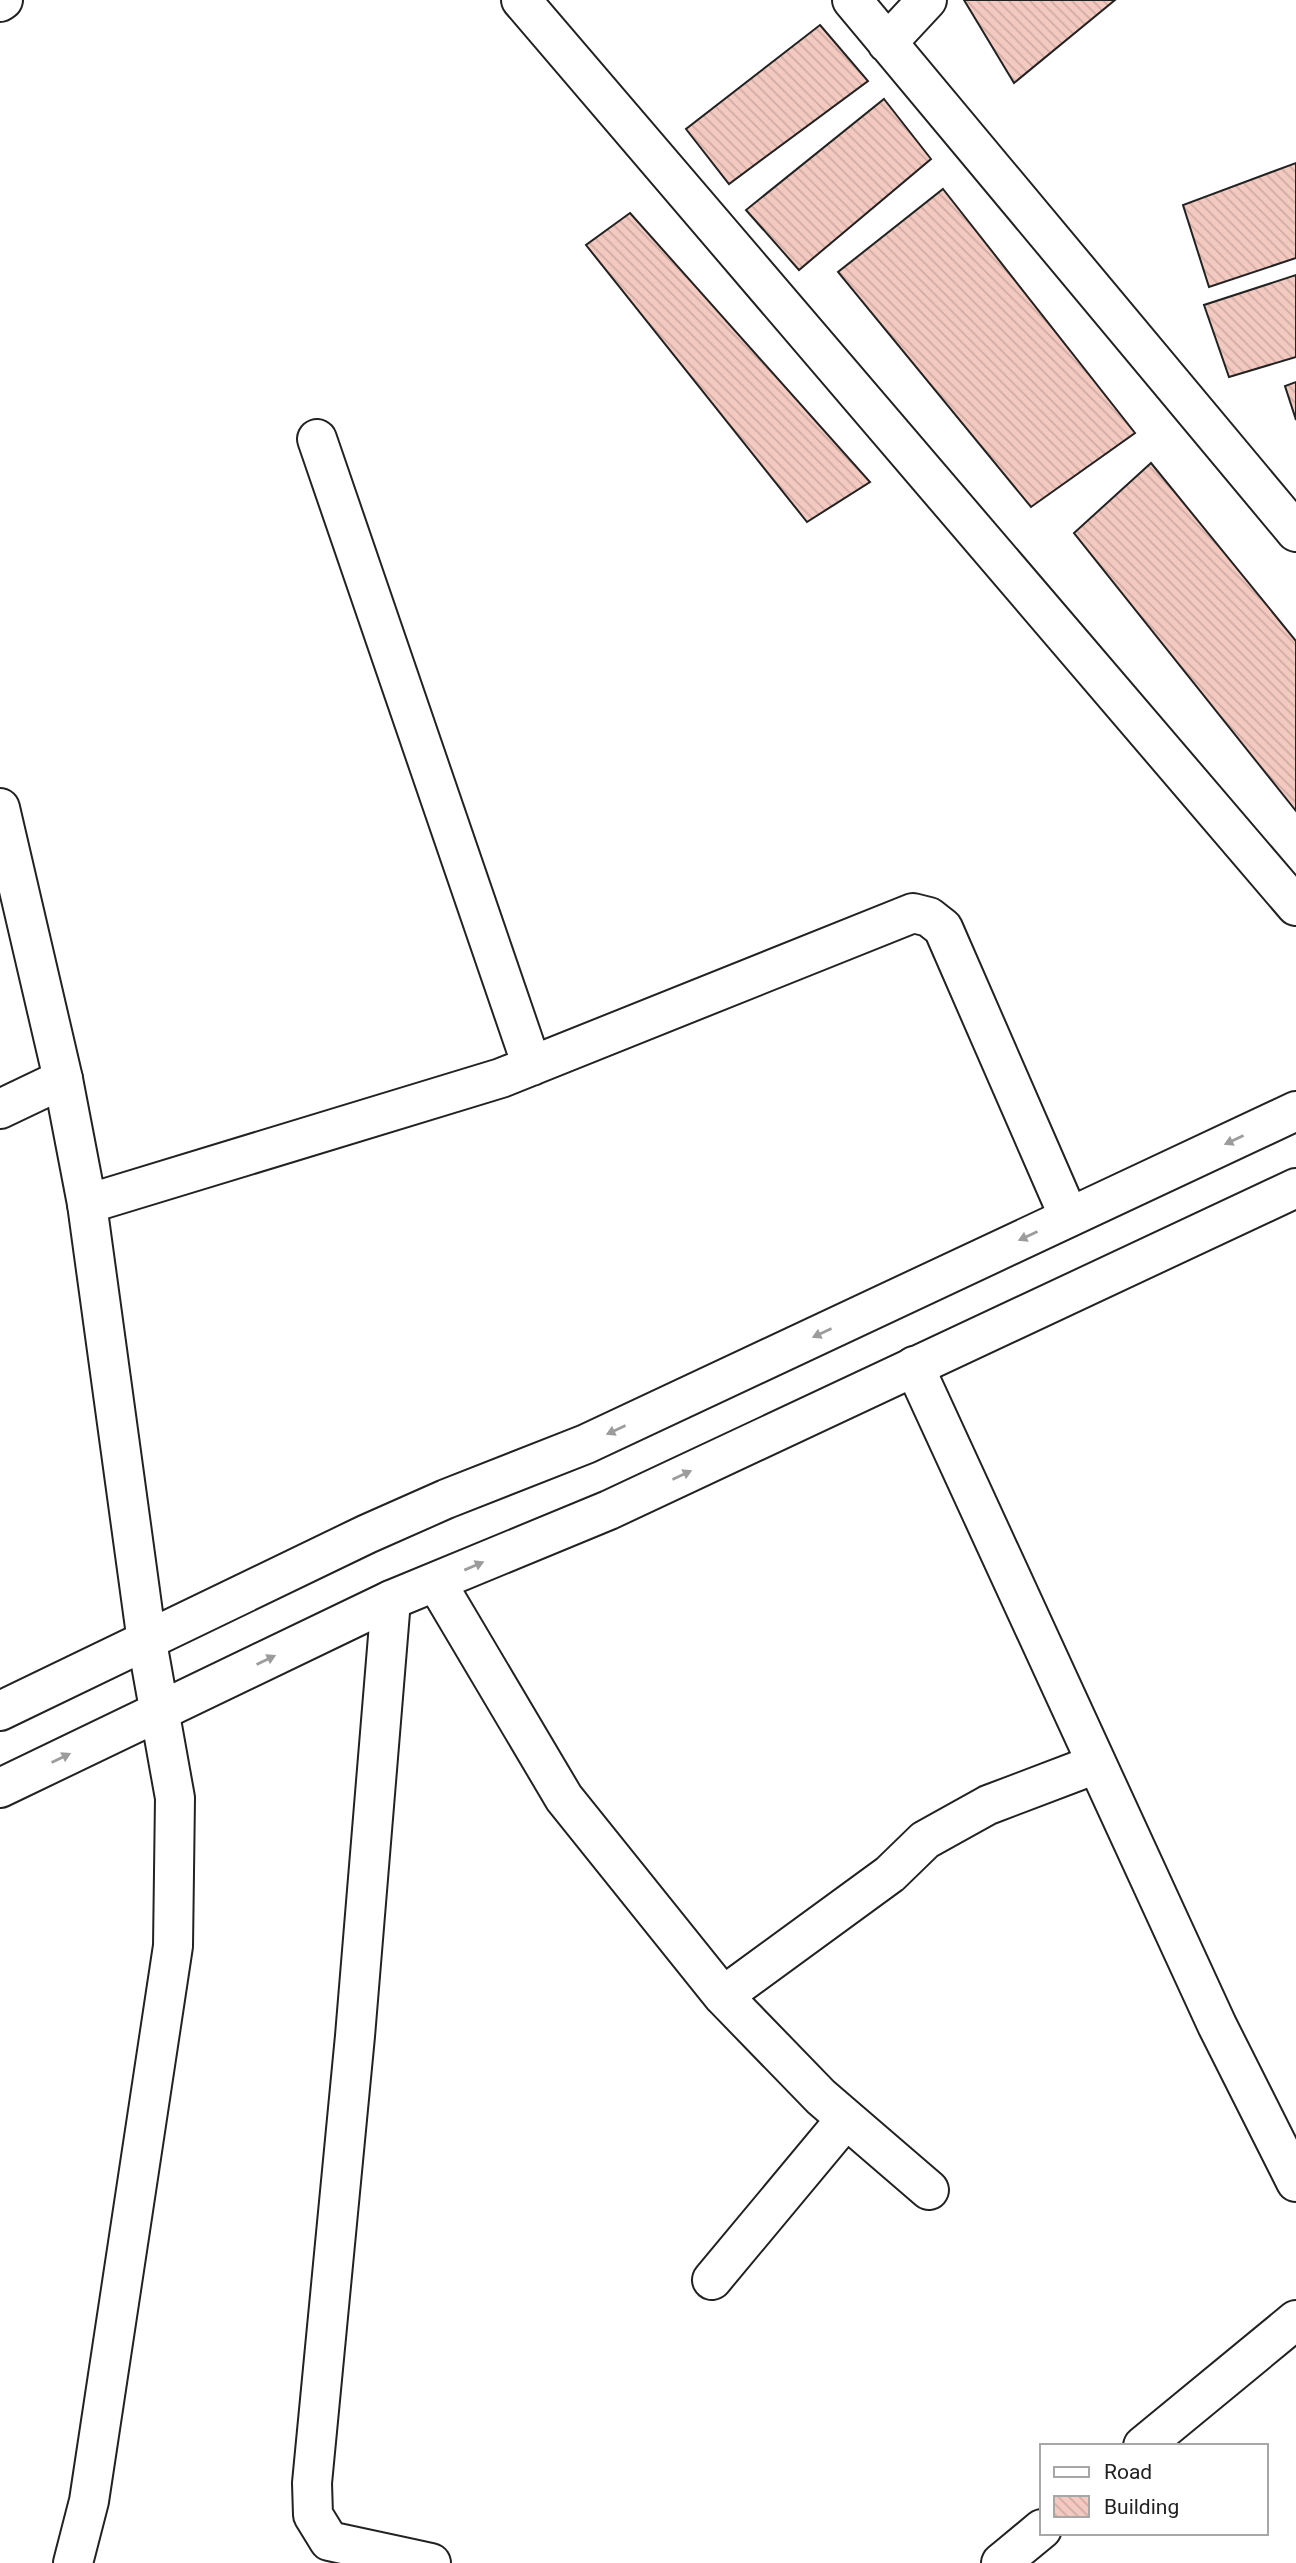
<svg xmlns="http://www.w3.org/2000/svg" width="1296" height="2563" font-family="Roboto,sans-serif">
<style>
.building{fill:url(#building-back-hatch);stroke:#222;stroke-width:2}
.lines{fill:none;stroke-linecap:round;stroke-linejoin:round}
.minor-casing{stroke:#222;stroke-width:42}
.secondary-casing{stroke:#222;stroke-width:42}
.minor{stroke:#fff;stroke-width:38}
.secondary{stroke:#fff;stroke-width:38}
.oneway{fill:#9c9c9c}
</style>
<defs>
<pattern id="building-back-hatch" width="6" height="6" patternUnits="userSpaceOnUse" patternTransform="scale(1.75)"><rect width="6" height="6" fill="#f3c9c0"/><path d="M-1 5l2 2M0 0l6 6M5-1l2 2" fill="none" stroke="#d0aca5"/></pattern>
</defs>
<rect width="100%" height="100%" fill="#fff"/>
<path class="building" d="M 964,0 L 1115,0 L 1014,83 Z
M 820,25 L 868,81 L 729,184 L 686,129 Z
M 884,99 L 931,159 L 799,270 L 746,210 Z
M 1296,163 L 1296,258 L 1209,287 L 1183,205 Z
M 943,189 L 1135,433 L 1031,507 L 838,272 Z
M 630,213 L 870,482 L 807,522 L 586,245 Z
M 1296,275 L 1296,357 L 1229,377 L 1204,305 Z
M 1296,382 L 1296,420 L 1285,386 Z
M 1151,463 L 1296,641 L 1296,811 L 1074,533 Z"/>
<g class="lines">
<g class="minor-casing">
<path id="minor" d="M 521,0 L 1296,906
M 852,0 L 1296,532
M 0,2 L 3,0
M 887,43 L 927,0
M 317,439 L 532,1066
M 0,1109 L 63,1079
M 87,1204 L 501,1078 L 913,913 L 929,917 L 943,928 L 1069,1217
M 914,1366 L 1217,2025 L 1296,2182
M 436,1582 L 564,1798 L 723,1996 L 821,2097 L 929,2190
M 391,1600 L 355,2036 L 312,2483 L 313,2515 L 329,2541 L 431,2563
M 723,1996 L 890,1874 L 925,1840 L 988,1805 L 1096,1764
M 712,2280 L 846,2119
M 1143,2446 L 1296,2320
M 1001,2563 L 1042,2529"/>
</g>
<g class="secondary-casing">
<path id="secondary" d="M 0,808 L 63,1079 L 87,1204 L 147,1642 L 175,1798 L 173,1946 L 89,2501 L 73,2563
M 0,1711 L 367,1534 L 446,1499 L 586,1444 L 1296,1111
M 0,1788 L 391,1600 L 609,1510 L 1296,1188"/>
</g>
<use href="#minor" class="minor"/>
<use href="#secondary" class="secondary"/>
</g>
<defs><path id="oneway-solid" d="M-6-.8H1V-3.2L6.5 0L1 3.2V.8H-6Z" transform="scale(1.75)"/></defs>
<g class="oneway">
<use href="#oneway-solid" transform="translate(1234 1140) rotate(155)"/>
<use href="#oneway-solid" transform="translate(1028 1236) rotate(155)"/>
<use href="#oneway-solid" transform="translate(822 1333) rotate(155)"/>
<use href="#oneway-solid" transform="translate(616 1430) rotate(155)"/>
<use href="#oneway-solid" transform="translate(682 1475) rotate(-25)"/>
<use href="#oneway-solid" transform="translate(474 1566) rotate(-23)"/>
<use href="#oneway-solid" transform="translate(266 1660) rotate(-26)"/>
<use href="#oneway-solid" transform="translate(61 1758) rotate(-26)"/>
</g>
<rect x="1040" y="2444" width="228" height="91" fill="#ffffff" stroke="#a7a7a7" stroke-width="2"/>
<rect x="1054" y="2467" width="35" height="10" fill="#ffffff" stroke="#a7a7a7" stroke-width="2"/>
<text x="1104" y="2479" font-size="21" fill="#222222">Road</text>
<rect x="1054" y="2496" width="35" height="21" fill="url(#building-back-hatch)" stroke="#a7a7a7" stroke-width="2"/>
<text x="1104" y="2514" font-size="21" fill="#222222">Building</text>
</svg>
